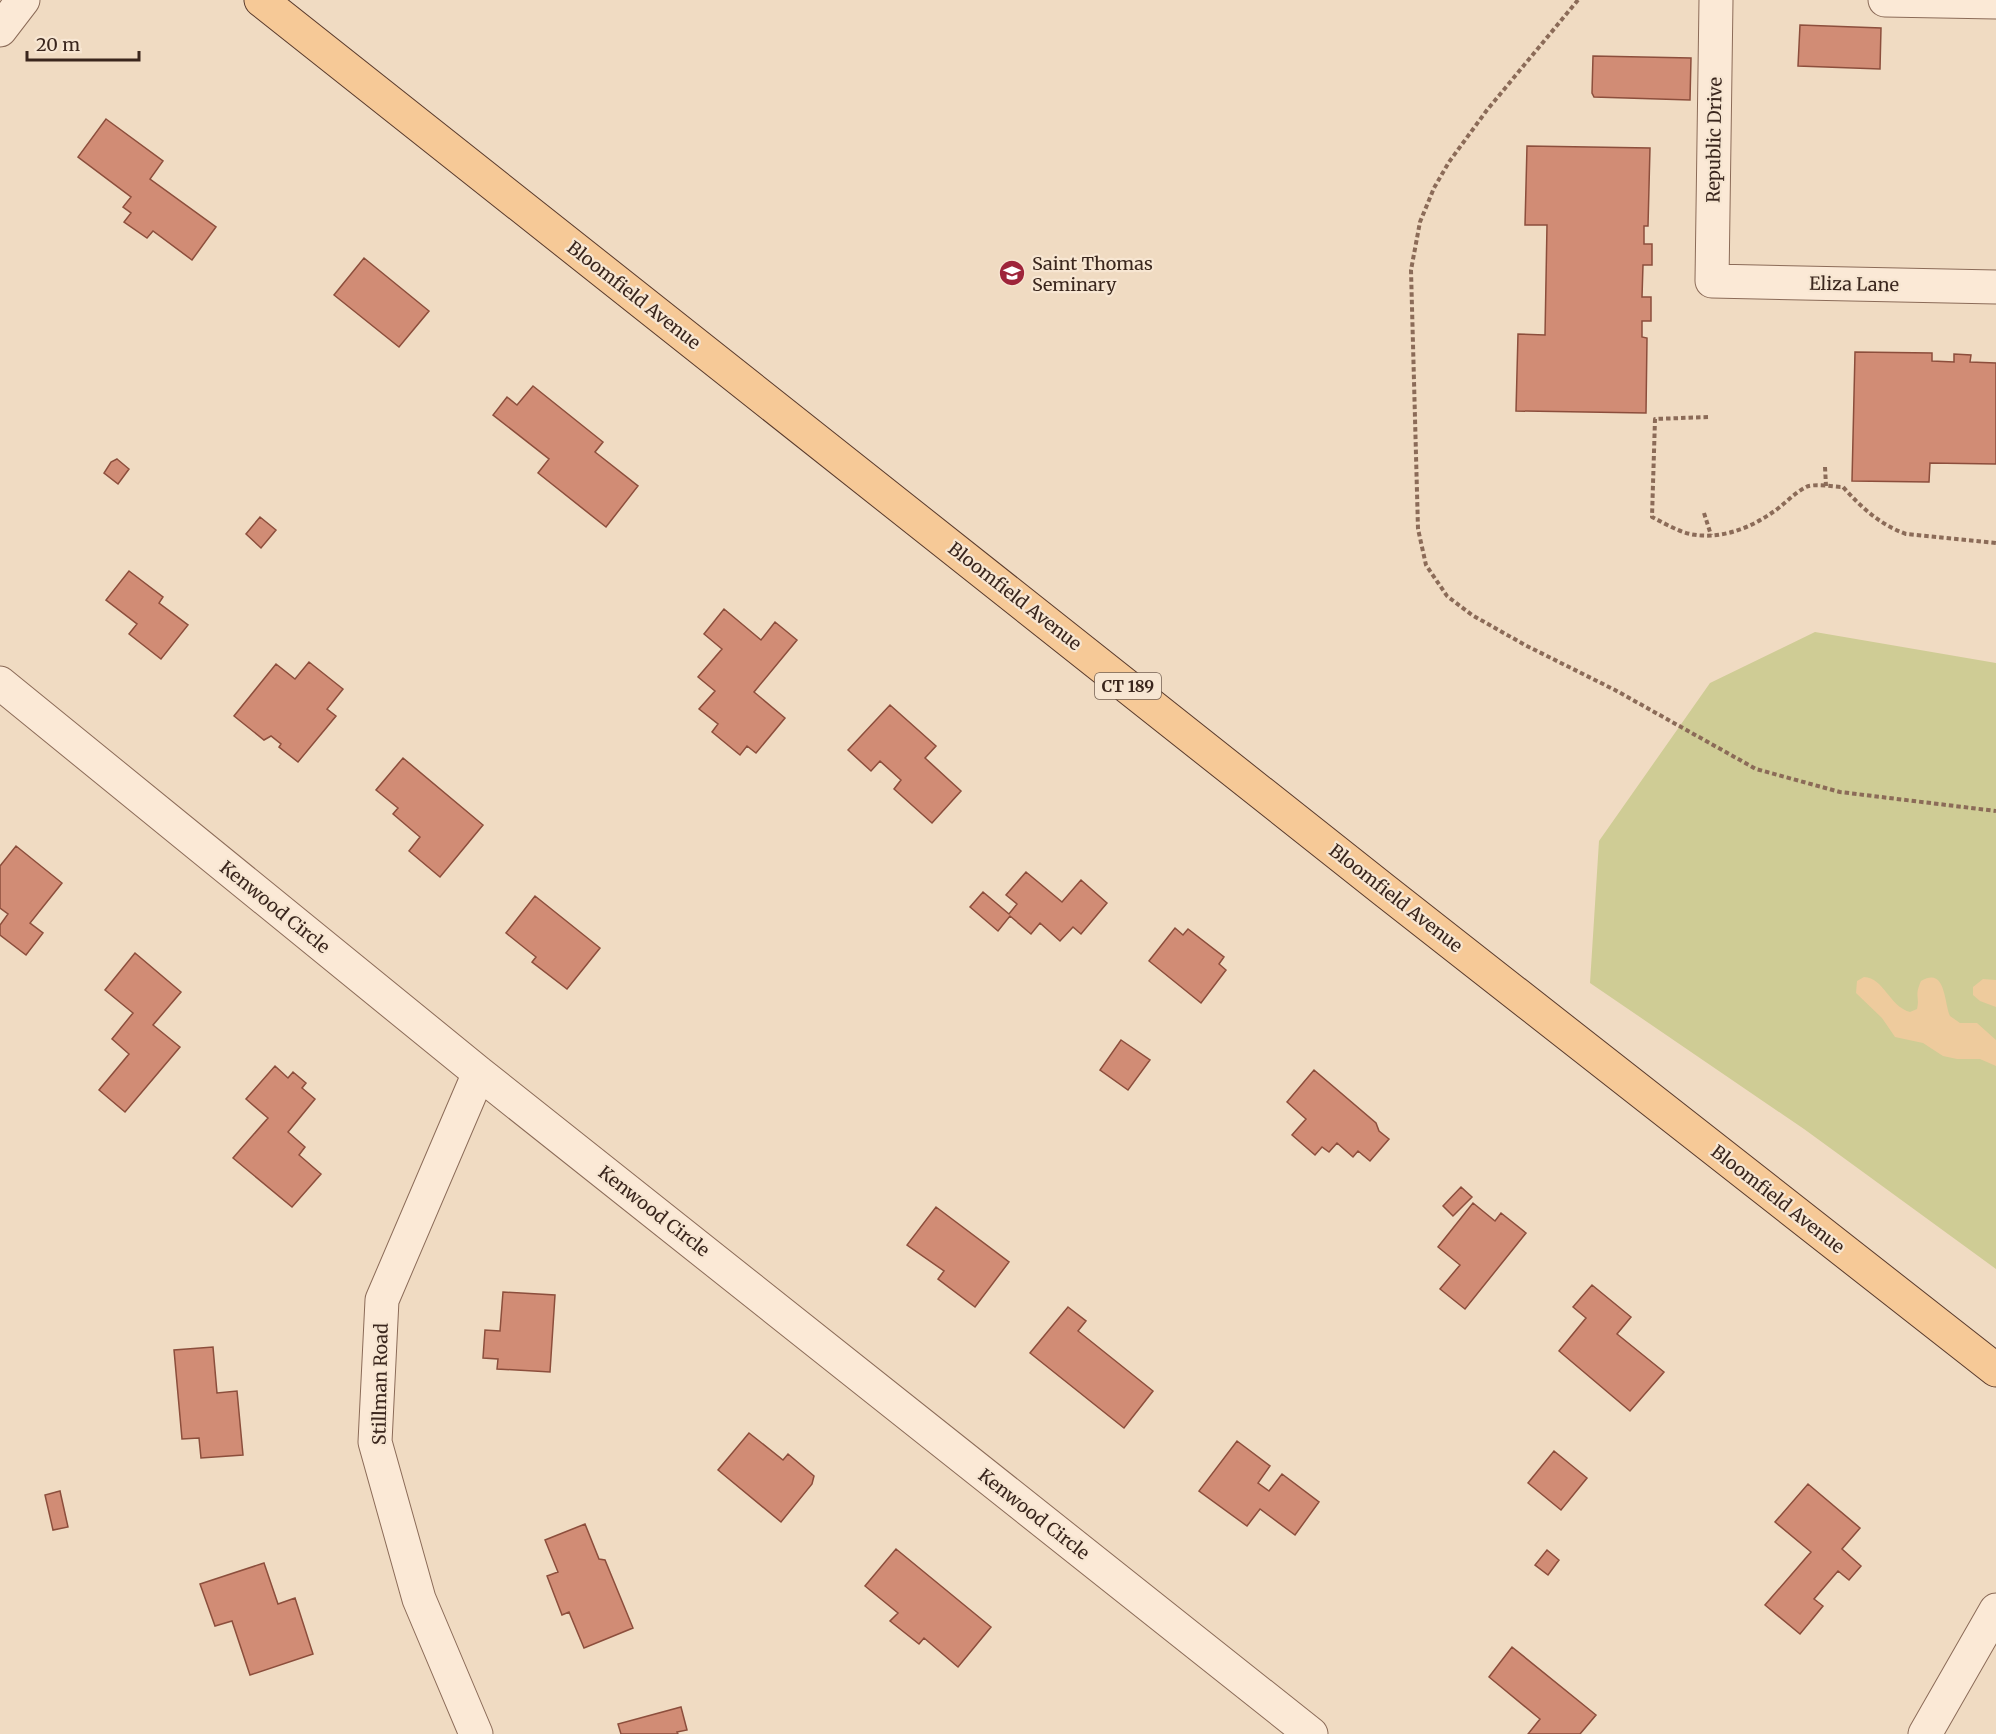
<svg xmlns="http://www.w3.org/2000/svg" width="1996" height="1734" font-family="Merriweather,serif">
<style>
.green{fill:#cfcc95}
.sand{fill:#eecb9d}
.building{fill:#d18c75;stroke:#8c4e3c;stroke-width:1.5}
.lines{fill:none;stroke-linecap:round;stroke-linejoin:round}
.minor-casing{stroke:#8b6b58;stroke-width:35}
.major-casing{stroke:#593a2c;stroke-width:35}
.path{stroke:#8b6b58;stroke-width:4;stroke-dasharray:4.5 3;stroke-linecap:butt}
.minor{stroke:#fbe9d6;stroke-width:33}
.major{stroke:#f6c997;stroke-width:33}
.labels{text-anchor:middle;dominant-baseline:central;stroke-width:4.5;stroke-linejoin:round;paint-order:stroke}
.shield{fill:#f7e6d2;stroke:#736053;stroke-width:1.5}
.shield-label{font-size:16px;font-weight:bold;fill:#3a261d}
.street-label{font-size:18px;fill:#3a261d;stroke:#f7e6d2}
.poi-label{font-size:18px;fill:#3a261d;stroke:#f7e6d2;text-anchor:start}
</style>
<rect width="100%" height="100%" fill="#f0dbc2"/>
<path class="green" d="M 1815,632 L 1996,663 L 1996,1269 L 1804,1129 L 1590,983 L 1599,841 L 1710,683 Z"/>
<path class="sand" d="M 1864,977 C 1884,978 1889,1006 1910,1012 L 1917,1009 C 1920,996 1914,997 1921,981 C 1946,966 1944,1003 1950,1016 L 1960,1023 L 1977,1023 L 1996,1040 L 1996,1066 L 1980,1059 L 1957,1059 L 1943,1056 L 1923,1043 L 1895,1037 L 1882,1018 L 1856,993 L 1857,981 Z
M 1983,979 L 1996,980 L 1996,1007 L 1980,1001 L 1973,995 L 1973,987 Z"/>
<path class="building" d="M 1800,25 L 1881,28 L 1880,69 L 1798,66 Z
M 1593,56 L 1691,58 L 1690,100 L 1594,97 L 1592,93 Z
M 106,119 L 163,161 L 150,179 L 216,227 L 192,260 L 153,231 L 147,238 L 124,222 L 131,213 L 123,207 L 131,197 L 78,157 Z
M 1527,146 L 1650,148 L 1648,226 L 1644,226 L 1644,244 L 1652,244 L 1652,265 L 1643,265 L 1642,297 L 1651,297 L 1651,321 L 1642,321 L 1642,337 L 1647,338 L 1646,413 L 1516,411 L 1518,334 L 1545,335 L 1547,225 L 1525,225 Z
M 364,258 L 429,311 L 399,347 L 334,295 Z
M 1855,352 L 1932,353 L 1932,361 L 1954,362 L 1954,354 L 1971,355 L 1970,362 L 1996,363 L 1996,464 L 1930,463 L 1929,482 L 1852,481 Z
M 533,386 L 603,442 L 595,452 L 638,486 L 606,527 L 538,473 L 549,459 L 493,415 L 507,397 L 517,405 Z
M 117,459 L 129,469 L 118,484 L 104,473 L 111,462 Z
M 260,517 L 276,530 L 261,548 L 246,534 Z
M 129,571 L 163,597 L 159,603 L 188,625 L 161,659 L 129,634 L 137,624 L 106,600 Z
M 724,609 L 761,640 L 775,622 L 797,640 L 754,692 L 785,718 L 756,753 L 747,746 L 740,755 L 712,732 L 718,724 L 699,709 L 715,691 L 698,677 L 722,649 L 704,634 Z
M 309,662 L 343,689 L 327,709 L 336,716 L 298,762 L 279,747 L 281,744 L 271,736 L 264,740 L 234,716 L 276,664 L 295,679 Z
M 890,705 L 936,746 L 925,758 L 961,791 L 932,823 L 894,789 L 901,780 L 880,761 L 871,771 L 848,750 Z
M 403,758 L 483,825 L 440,877 L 409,851 L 420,837 L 393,814 L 398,808 L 376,790 Z
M 16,846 L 62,883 L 30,923 L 43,933 L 26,955 L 0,935 L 0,925 L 8,914 L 0,908 L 0,866 Z
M 1026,872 L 1062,902 L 1081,880 L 1107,903 L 1081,934 L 1073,927 L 1060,941 L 1040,923 L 1031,934 L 1010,916 L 998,931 L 970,907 L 983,892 L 1009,914 L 1017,904 L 1006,895 Z
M 535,896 L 600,948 L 567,989 L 532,962 L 536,957 L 506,933 Z
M 1175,928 L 1183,935 L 1188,929 L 1224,957 L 1219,964 L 1226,970 L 1201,1003 L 1149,961 Z
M 135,953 L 181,992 L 153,1025 L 180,1047 L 125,1112 L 99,1090 L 129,1054 L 112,1039 L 133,1013 L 105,990 Z
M 1121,1040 L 1150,1060 L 1128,1090 L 1100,1070 Z
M 275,1066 L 288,1078 L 293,1072 L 306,1083 L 302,1088 L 315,1099 L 288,1132 L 305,1147 L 299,1155 L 321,1174 L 292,1207 L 233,1158 L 268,1118 L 246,1099 Z
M 1314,1070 L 1376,1123 L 1379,1131 L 1389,1139 L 1370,1161 L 1358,1151 L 1353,1157 L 1337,1143 L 1329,1152 L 1322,1147 L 1315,1155 L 1292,1135 L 1306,1119 L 1287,1102 Z
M 1461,1187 L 1472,1197 L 1453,1216 L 1443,1206 Z
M 1473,1203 L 1495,1221 L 1501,1213 L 1526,1233 L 1465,1309 L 1440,1289 L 1460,1265 L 1438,1247 Z
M 936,1207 L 1009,1262 L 975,1307 L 938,1279 L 944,1271 L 907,1245 Z
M 1592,1285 L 1631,1317 L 1617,1334 L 1664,1372 L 1630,1411 L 1559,1351 L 1586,1318 L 1573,1307 Z
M 503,1292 L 555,1295 L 550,1372 L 497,1369 L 498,1359 L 483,1358 L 485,1330 L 500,1331 Z
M 1068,1307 L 1086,1321 L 1078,1331 L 1153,1391 L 1124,1428 L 1030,1353 Z
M 213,1347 L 217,1393 L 237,1391 L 243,1455 L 201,1458 L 199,1438 L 182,1439 L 174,1350 Z
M 749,1433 L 783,1460 L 788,1454 L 814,1476 L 812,1484 L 781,1522 L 718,1470 Z
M 1237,1441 L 1270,1466 L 1258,1483 L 1269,1491 L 1282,1474 L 1319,1502 L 1295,1535 L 1260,1509 L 1247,1526 L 1199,1491 Z
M 1554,1451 L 1587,1478 L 1561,1510 L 1528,1483 Z
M 1808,1484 L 1860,1528 L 1842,1549 L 1861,1566 L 1849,1580 L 1838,1571 L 1814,1599 L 1823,1606 L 1800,1634 L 1765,1605 L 1811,1552 L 1775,1522 Z
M 60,1491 L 68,1527 L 53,1530 L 45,1495 Z
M 585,1524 L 599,1559 L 605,1560 L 633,1628 L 584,1648 L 569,1612 L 562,1615 L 547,1576 L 558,1572 L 545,1540 Z
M 896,1549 L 991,1627 L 958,1667 L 924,1638 L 919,1644 L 890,1621 L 898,1613 L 865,1586 Z
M 1547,1550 L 1559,1560 L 1548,1575 L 1535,1565 Z
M 264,1563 L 278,1604 L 295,1598 L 313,1654 L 250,1675 L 232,1621 L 215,1626 L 200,1584 Z
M 1512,1647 L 1596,1715 L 1580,1734 L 1528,1734 L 1540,1719 L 1489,1677 Z
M 681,1707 L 687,1730 L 677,1732 L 678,1734 L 621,1734 L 618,1724 Z"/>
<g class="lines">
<g class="minor-casing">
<path id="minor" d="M 1716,0 L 1712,281 L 1996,287
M 1885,0 L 1996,2
M 0,30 L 23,0
M 0,683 L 479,1073 L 1311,1734
M 476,1734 L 419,1599 L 375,1442 L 382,1300 L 479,1073
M 1925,1734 L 1996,1610"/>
</g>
<g class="major-casing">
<path id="major" d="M 261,0 L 1384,890 L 1996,1370"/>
</g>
<path class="path" d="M 1578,0 L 1487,110 L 1449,162 L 1434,188 L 1420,222 L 1411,270 L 1418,529 L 1426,565 L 1447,596 L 1472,615 L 1525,645 L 1615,690 L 1756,769 L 1840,792 L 1996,811
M 1708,417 L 1655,419 L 1652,517 C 1664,523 1677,531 1690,534 C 1719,540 1749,529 1773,512 C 1784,505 1794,493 1806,487 C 1815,483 1833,487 1843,487 C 1862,508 1879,524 1906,534 L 1996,543
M 1825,467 L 1826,486
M 1704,513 L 1711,535"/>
<use href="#minor" class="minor"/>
<use href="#major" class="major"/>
</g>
<defs>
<g id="school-disc" transform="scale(1.35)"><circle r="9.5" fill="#9e243a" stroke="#f7e6d2"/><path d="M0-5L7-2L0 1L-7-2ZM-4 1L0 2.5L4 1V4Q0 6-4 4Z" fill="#fff"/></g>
</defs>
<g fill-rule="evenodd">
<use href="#school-disc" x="1012" y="273"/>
</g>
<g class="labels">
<rect class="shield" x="1095" y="673" width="66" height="26" rx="4.5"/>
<g class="shield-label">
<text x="1128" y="686">CT 189</text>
</g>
<g class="street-label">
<text transform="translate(1714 140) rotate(-89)">Republic Drive</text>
<text transform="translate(1854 284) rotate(1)">Eliza Lane</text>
<text transform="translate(634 295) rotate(38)">Bloomfield Avenue</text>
<text transform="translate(1015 596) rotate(38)">Bloomfield Avenue</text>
<text transform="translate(1396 898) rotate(38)">Bloomfield Avenue</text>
<text transform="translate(275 907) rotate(39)">Kenwood Circle</text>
<text transform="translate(1778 1199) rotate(38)">Bloomfield Avenue</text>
<text transform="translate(654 1211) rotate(38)">Kenwood Circle</text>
<text transform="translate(380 1384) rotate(-89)">Stillman Road</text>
<text transform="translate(1034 1514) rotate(38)">Kenwood Circle</text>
</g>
<g class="poi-label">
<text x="1032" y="263">Saint Thomas<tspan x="1032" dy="21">Seminary</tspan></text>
</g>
</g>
<path d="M27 51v9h112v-9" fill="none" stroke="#3a261d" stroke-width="3"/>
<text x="36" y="51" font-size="18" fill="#3a261d" stroke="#f7e6d2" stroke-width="4.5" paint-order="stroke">20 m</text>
</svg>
